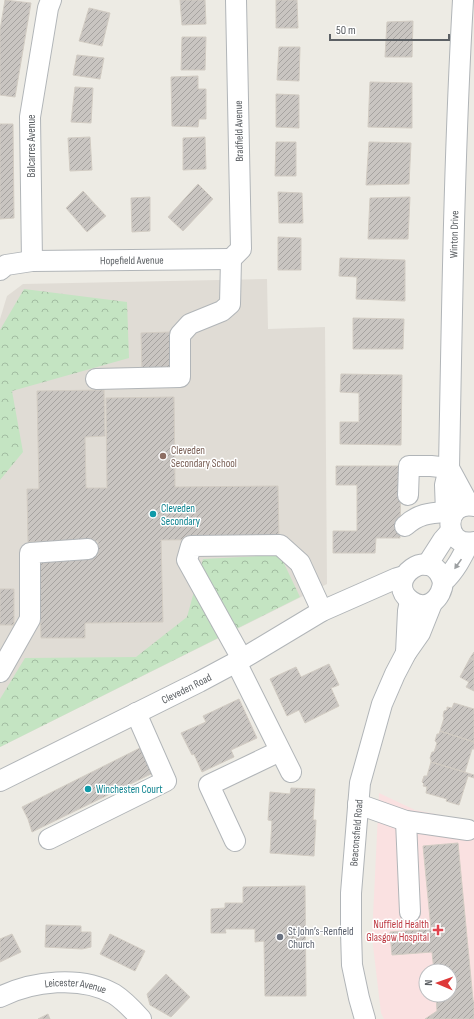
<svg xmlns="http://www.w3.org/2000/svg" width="474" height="1019" font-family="'Sofia Sans Condensed',sans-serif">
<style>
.education{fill:#e0dcd5}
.medical{fill:#fae1e1;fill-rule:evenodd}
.forest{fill:url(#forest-crowns)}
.building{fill:url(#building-hatch);stroke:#d2ccc3}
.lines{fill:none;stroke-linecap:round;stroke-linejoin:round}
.minor-casing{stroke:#b1b5b8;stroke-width:22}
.minor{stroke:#fff;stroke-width:20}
.oneway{fill:#9da0a2}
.education-dot{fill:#8d6e63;stroke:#fff;stroke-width:1.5}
.culture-dot{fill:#0f9aa8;stroke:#fff;stroke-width:1.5}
.health-dot{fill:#e0444e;stroke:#fff;stroke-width:1.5}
.worship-dot{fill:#6b7280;stroke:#fff;stroke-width:1.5}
.labels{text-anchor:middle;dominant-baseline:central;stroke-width:3;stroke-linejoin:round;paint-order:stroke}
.street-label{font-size:11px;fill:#5c6064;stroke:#fff}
.education-label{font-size:11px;fill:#785e54;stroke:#fff;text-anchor:start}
.culture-label{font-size:11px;fill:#0d838f;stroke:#fff;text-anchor:start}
.health-label{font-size:11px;fill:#be3a42;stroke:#fff;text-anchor:end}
.worship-label{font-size:11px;fill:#5b616d;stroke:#fff;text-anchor:start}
</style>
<defs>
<pattern id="forest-crowns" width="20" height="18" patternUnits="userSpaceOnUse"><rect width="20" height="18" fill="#c4e4c2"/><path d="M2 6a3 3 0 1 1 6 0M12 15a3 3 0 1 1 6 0" fill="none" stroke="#a2bca1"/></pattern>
<pattern id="building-hatch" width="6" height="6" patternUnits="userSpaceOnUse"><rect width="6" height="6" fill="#c9c5c1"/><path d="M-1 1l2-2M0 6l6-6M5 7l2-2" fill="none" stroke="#a6a3a0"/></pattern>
</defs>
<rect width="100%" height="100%" fill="#edebe4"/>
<path class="education" d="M 267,279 L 268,329 L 325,327 L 327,584 L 0,747 L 0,319 L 7,296 L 23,284 Z"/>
<path class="medical" d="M 379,793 L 415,810 L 474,822 L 474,1019 L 384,1019 L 381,1013 L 372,937 ZM 426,971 L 450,971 L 450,995 L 426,995 Z"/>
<path class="forest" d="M 24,289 L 127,302 L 129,358 L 12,391 L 23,452 L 0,480 L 0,330 Z
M 280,555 L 300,597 L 0,747 L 0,699 L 25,658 L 136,657 L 187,617 L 203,559 Z"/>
<path class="building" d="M 5,0 L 31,3 L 15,97 L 0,95 L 0,30 Z
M 180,0 L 205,0 L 206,24 L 182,25 Z
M 276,0 L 297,0 L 298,28 L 276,28 Z
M 89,8 L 110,13 L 102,46 L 79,41 Z
M 413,21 L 412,57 L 385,57 L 387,22 Z
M 182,37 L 206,37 L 205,70 L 181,70 Z
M 279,47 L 300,47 L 299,81 L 277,80 Z
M 77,55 L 104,58 L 100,79 L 73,75 Z
M 198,76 L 198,89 L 206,89 L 206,119 L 199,119 L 198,127 L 172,126 L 171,77 Z
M 370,82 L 412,83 L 412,128 L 368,127 Z
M 75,87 L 93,88 L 91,123 L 71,122 Z
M 276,94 L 299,95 L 299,128 L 276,127 Z
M 0,124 L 13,124 L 14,218 L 0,219 Z
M 90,137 L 92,170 L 70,171 L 68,138 Z
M 205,137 L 206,169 L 183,170 L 183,138 Z
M 276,142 L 296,142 L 296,176 L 275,176 Z
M 369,142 L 411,143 L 409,184 L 366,185 Z
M 198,184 L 213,199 L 183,231 L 168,217 Z
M 83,191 L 106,216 L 87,232 L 66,208 Z
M 278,192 L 302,193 L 303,223 L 279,223 Z
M 150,197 L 150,231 L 132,232 L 131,198 Z
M 410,197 L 408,239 L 368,239 L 370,198 Z
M 278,237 L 301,238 L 301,270 L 278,270 Z
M 340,258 L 405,260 L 405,301 L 356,299 L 357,277 L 339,276 Z
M 353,318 L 404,319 L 403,349 L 353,349 Z
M 171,332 L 172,372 L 142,372 L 141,333 Z
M 341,374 L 402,375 L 401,445 L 340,444 L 340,422 L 359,422 L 359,393 L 340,392 Z
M 104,390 L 105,436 L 85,437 L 86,488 L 107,488 L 106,398 L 174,397 L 175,487 L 278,486 L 279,539 L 161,540 L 163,622 L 85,623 L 85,638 L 41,638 L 39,556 L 98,555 L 98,541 L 28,542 L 27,489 L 39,489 L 37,391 Z
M 336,466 L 401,466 L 400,538 L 376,538 L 375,553 L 333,553 L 333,531 L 357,531 L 357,485 L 336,485 Z
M 0,589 L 14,589 L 14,625 L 0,625 Z
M 474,652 L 474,660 L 470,658 Z
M 470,658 L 474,660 L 474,691 L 466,687 L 469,682 L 460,677 Z
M 329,664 L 339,685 L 331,688 L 339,706 L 305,723 L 299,710 L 287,716 L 270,679 L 296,667 L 301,677 Z
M 239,699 L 257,738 L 231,750 L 234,757 L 202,772 L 194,754 L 192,755 L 181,733 L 206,722 L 203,716 Z
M 454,703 L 474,709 L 474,742 L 440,731 L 444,718 L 443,716 L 444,711 L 447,710 L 447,707 L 452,708 Z
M 440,731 L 474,742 L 474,749 L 472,749 L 465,772 L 431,762 L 431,760 L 430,758 L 432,752 L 434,752 L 437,743 L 435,741 L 437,734 L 439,734 Z
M 142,747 L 155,772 L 32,832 L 28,819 L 22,807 Z
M 431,762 L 474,775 L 474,778 L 468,776 L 459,805 L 446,801 L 447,799 L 426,793 L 427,787 L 423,786 L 424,784 L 422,782 L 424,776 L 427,776 Z
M 291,788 L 315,789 L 313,820 L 316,820 L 314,856 L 270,853 L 272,821 L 268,820 L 270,792 L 290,794 Z
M 458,843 L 473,1000 L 474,1002 L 474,1019 L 425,1019 L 437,1011 L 436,995 L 450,995 L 450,971 L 434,971 L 432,952 L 392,955 L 390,932 L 431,929 L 423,846 Z
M 305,886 L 306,996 L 265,996 L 264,941 L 255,942 L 255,929 L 225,929 L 226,933 L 211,933 L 211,909 L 225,908 L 225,903 L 243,903 L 243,887 Z
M 46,925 L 81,926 L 81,932 L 91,932 L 91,947 L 82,949 L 45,947 Z
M 12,934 L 21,952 L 0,962 L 0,939 Z
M 110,934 L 145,951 L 135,971 L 100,954 Z
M 166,974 L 190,997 L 171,1017 L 150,1005 L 147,994 Z
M 48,1014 L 50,1019 L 38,1019 Z"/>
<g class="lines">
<g class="minor-casing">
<g id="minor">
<path d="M 231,259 L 241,249 L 236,0"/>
<path d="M 32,261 L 30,117 L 48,8 L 51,0"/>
<path id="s1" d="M 0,270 L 6,265 L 32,261 L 231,259"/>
<path d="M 96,379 L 180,377 L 180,335 L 190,324 L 222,311 L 230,304 L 231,259"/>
<path d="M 449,468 L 469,505"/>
<path d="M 408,495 L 409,466 L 431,466 L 449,468"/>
<path d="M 474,506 C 443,500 442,548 474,542"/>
<path id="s2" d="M 452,515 L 446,512 L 445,485 L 449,468 C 452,312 454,156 463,0"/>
<path d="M 405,526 C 418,514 429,513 446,512"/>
<path d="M 427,565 L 443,540 L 451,531"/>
<path d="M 443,582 C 432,542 382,580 411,601 C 427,613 442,598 443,582 C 455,571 462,557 469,543"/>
<path d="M 406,653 L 408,611 L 410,601"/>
<path d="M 242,659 L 187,560 L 191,546 L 280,545 L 300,563 L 322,611"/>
<path d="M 236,662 L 291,772"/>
<path d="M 0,672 L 30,619 L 30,553 L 88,549"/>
<path id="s3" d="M 0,781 L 199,682 L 242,659 L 322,611 L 397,578 L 404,576"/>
<path d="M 358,804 L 406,821 L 468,830"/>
<path d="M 406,821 L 410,912"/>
<path d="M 49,839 L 166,781 L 136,713"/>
<path d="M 235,841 L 209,785 L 280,751"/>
<path id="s4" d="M 0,997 C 32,981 81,975 114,994 C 125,1001 133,1010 141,1019"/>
<path id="s5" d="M 365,1019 L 359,998 L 352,965 L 351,932 L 351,893 L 360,783 L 382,704 L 395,674 L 406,653 L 420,633 L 432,603"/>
</g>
</g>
<use href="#minor" class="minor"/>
</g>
<defs><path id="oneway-solid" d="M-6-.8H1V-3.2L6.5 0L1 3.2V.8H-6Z"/></defs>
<use class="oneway" href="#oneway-solid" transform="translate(458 564) rotate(125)"/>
<circle class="education-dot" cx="163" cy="456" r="4"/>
<g class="culture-dot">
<circle cx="153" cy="514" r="4"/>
<circle cx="88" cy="789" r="4"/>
</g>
<path class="health-dot" d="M436 924h4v4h4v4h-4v4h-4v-4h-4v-4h4z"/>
<circle class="worship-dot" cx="280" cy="937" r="4"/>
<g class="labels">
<g class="street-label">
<text transform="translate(239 131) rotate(-91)">Bradfield Avenue</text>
<text transform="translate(31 146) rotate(-90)">Balcarres Avenue</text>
<text stroke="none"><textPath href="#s2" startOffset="285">Winton Drive</textPath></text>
<text stroke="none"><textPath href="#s1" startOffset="134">Hopefield Avenue</textPath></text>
<text stroke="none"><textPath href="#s3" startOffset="208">Cleveden Road</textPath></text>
<text stroke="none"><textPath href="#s5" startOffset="188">Beaconsfield Road</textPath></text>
<text stroke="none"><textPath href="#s4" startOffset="78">Leicester Avenue</textPath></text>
</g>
<g class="education-label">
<text x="171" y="450">Cleveden<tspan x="171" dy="13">Secondary School</tspan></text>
</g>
<g class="culture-label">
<text x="161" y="508">Cleveden<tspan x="161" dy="13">Secondary</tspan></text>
<text x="96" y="789">Winchesten Court</text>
</g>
<g class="health-label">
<text x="429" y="924">Nuffield Health<tspan x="429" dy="13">Glasgow Hospital</tspan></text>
</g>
<g class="worship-label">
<text x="288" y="931">St John’s-Renfield<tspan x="288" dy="13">Church</tspan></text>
</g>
</g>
<g transform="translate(438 983) rotate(272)"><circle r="19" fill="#ffffff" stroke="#bebfc1"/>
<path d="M0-3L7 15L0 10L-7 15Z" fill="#de3939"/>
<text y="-6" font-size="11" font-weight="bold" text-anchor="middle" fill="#5c6064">N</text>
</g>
<path d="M330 34v6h119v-6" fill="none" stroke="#5c6064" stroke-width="2"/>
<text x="336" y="34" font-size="12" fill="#5c6064" stroke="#ffffff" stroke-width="3" paint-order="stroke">50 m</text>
</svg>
